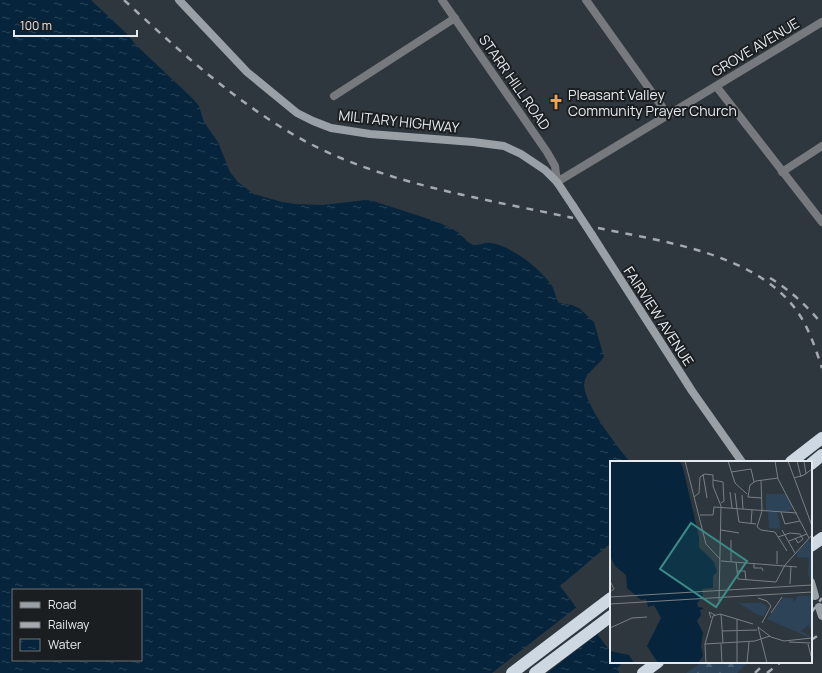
<svg xmlns="http://www.w3.org/2000/svg" width="822" height="673" font-family="Manrope,sans-serif">
<style>
.forest{fill:url(#forest-firs)}
.water{fill:url(#water-ripples);fill-rule:evenodd}
.pier{fill:#2f373e}
.lines{fill:none;stroke-linecap:round;stroke-linejoin:round}
.street{stroke:#767a7e;stroke-width:8}
.secondary{stroke:#99a0a6;stroke-width:8}
.highway{stroke:#ced8e2;stroke-width:12}
.rail{stroke:#a4aaaf;stroke-width:2.5;stroke-dasharray:7 7;stroke-linecap:butt}
.secondary-bridge{stroke:#99a0a6;stroke-width:8}
.labels{text-anchor:middle;dominant-baseline:central;stroke-width:4;stroke-linejoin:round;paint-order:stroke}
.street-label{font-size:14px;fill:#e5eaef;stroke:#1a1e21}
.poi-label{font-size:14px;fill:#e5eaef;stroke:#1a1e21;text-anchor:start}
.inset-road{fill:none;stroke:#787f85;stroke-width:1}
.view{fill:#3a8d88;fill-opacity:0.15;stroke:#3a8d88;stroke-width:2}
.inset-edge{fill:none;stroke:#e5eaef;stroke-width:2}
</style>
<defs>
<pattern id="forest-firs" width="22" height="20" patternUnits="userSpaceOnUse"><rect width="22" height="20" fill="#2d4357"/><path d="M5 1l3.5 6h-7zM16 11l3.5 6h-7z" fill="#4b5e6f"/></pattern>
<pattern id="water-ripples" width="26" height="14" patternUnits="userSpaceOnUse"><rect width="26" height="14" fill="#06253c"/><path d="M2 4q2-2 4 0t4 0M15 11q2-2 4 0t4 0" fill="none" stroke="#2a4558"/></pattern>
</defs>
<rect width="100%" height="100%" fill="#2f373e"/>
<path class="forest" d="M 702,662 L 748,662 L 737,673 L 686,673 Z"/>
<path class="water" d="M 0,0 L 91,0 L 126,33 L 136,45 L 193,99 L 199,106 L 204,122 L 218,142 L 230,172 L 238,182 L 254,194 L 282,202 L 295,204 L 322,205 L 366,200 L 373,201 L 435,221 L 451,228 L 459,233 L 468,242 L 473,245 C 479,246 485,242 491,243 C 510,245 539,268 550,283 C 555,289 555,297 559,303 L 572,305 L 579,308 L 594,322 L 604,357 C 599,364 587,373 585,380 C 578,398 618,447 630,462 L 611,462 L 611,543 L 560,586 L 611,652 L 611,662 L 618,662 L 621,665 L 618,667 L 619,673 L 0,673 ZM 13,590 L 141,590 L 141,660 L 13,660 Z"/>
<path class="pier" d="M 578,606 L 599,633 L 547,673 L 492,673 Z"/>
<g class="lines">
<path class="street" d="M 442,0 L 547,152 L 555,166 L 557,182 L 822,22
M 586,0 L 668,115
M 716,86 L 822,222
M 334,96 L 455,18
M 782,172 L 822,146"/>
<path class="secondary" d="M 179,0 L 247,72 L 297,113 L 313,121 L 331,128 L 370,134 L 473,142 L 504,146 L 521,154 L 545,170 L 557,182 L 573,206
M 592,235 L 692,391 L 742,462
M 811,582 L 815,596
M 819,607 L 822,616"/>
<path class="highway" d="M 791,462 L 822,438
M 811,464 L 822,455
M 811,546 L 822,538
M 512,673 L 611,598
M 535,673 L 611,616
M 643,673 L 658,662"/>
<path class="rail" d="M 124,0 C 177,49 231,98 294,135 C 377,183 480,198 573,218
M 598,228 C 661,241 752,253 794,307 C 808,325 815,347 822,368
M 770,278 C 790,290 807,306 822,324
M 811,613 L 822,598
M 811,640 L 822,633
M 755,673 L 766,662
M 767,673 L 781,662"/>
<path class="secondary-bridge" d="M 573,206 L 592,235"/>
</g>
<defs>
<g id="church-bare" transform="scale(1.2)"><path d="M-1.2-6h2.4v3.5h3.3v2.4h-3.3V6h-2.4V-.1h-3.3v-2.4h3.3Z" fill="#f5a345" stroke="#1a1e21" stroke-width="2.5" paint-order="stroke"/></g>
</defs>
<g fill-rule="evenodd">
<use href="#church-bare" x="556" y="102"/>
</g>
<g class="labels">
<g class="street-label">
<text transform="translate(755 47) rotate(-31)">GROVE AVENUE</text>
<text transform="translate(515 82) rotate(55)">STARR HILL ROAD</text>
<text transform="translate(399 121) rotate(6)">MILITARY HIGHWAY</text>
<text transform="translate(659 316) rotate(57)">FAIRVIEW AVENUE</text>
</g>
<g class="poi-label">
<text x="568" y="94">Pleasant Valley<tspan x="568" dy="16">Community Prayer Church</tspan></text>
</g>
</g>
<g transform="translate(610 461)">
<rect width="202" height="202" fill="#2f373e"/>
<path d="M 198,79 L 202,84 L 202,122 L 198,113 L 199,97 L 187,96 L 187,92 ZM 188,135 L 202,135 L 202,168 L 199,167 L 199,164 L 191,170 L 201,175 L 198,176 L 157,158 L 173,137 L 183,137 L 184,141 ZM 128,142 L 152,142 L 158,146 L 154,155 L 148,154 Z" fill="#2d4357"/>
<path d="M 156,33 L 176,33 L 183,46 L 179,51 L 156,50 ZM 158,51 L 167,51 L 171,68 L 159,67 Z" fill="#2d4357"/>
<path d="M 0,0 L 70,0 L 73,7 L 89,76 L 89,86 L 104,101 L 107,111 L 103,115 L 103,127 L 92,128 L 93,136 L 87,142 L 88,146 L 94,147 L 90,149 L 91,154 L 87,160 L 93,172 L 91,185 L 93,195 L 88,202 L 48,202 L 37,185 L 51,157 L 44,144 L 38,146 L 36,138 L 31,139 L 17,127 L 16,114 L 5,105 L 1,97 ZM 0,190 L 19,194 L 24,202 L 0,202 Z" fill="#06253c"/>
<path class="inset-road" d="M 75,0 L 96,83 L 110,98M 118,0 L 125,22 L 137,33M 165,0 L 168,18 L 199,77M 178,0 L 202,65M 187,0 L 191,16M 194,0 L 196,13M 121,11 L 141,8 L 144,21M 93,13 L 97,37M 184,17 L 194,14 L 202,8M 103,19 L 113,21 L 114,40 L 111,42M 151,19 L 152,50 L 147,66 L 151,69 L 165,71 L 177,90M 120,31 L 122,47M 125,32 L 127,48M 132,34 L 133,48M 84,36 L 89,32 L 90,16 L 95,13 L 103,14 L 103,25 L 111,45 L 109,140M 152,37 L 138,36 L 140,24 L 146,20 L 168,17M 127,48 L 129,61 L 146,63M 171,51 L 175,63 L 190,60M 90,54 L 103,54 L 104,46 L 187,52M 141,63 L 142,49M 111,69 L 129,72M 172,69 L 185,92M 168,76 L 180,72 L 190,73 L 193,78 L 188,82 L 185,77M 121,79 L 121,100M 179,80 L 197,73M 167,90 L 167,103M 111,100 L 187,106M 126,101 L 128,118 L 166,121 L 175,104 L 202,74M 144,102 L 144,107 L 152,107 L 153,110M 127,110 L 135,110 L 136,119M 0,120 L 4,128 L 0,131M 180,123 L 181,105M 0,136 L 202,124M 148,137 L 157,140 L 161,145 L 152,162M 0,143 L 202,131M 161,152 L 172,136M 111,153 L 113,182M 101,157 L 99,151 L 105,154M 127,158 L 127,202M 148,166 L 161,176 L 174,180 L 202,177M 148,166 L 157,202M 0,167 L 22,157 L 37,156M 112,170 L 147,169M 179,181 L 200,182M 95,183 L 145,180 L 160,175M 111,183 L 112,202M 198,183 L 201,195M 96,202 L 95,183 L 103,155 L 110,153 L 143,163M 137,202 L 139,181"/>
<path class="view" d="M 81,62 L 137,100 L 106,146 L 50,108 Z"/>
<rect width="202" height="202" class="inset-edge"/>
</g>
<rect x="12" y="589" width="130" height="72" fill="#1a1e21" stroke="#6b7073"/>
<rect x="20" y="602" width="20" height="6" fill="#99a0a6" stroke="#6b7073"/>
<text x="48" y="609" font-size="12" fill="#e5eaef">Road</text>
<rect x="20" y="622" width="20" height="6" fill="#a4aaaf" stroke="#6b7073"/>
<text x="48" y="629" font-size="12" fill="#e5eaef">Railway</text>
<rect x="20" y="639" width="20" height="12" fill="url(#water-ripples)" stroke="#6b7073"/>
<text x="48" y="649" font-size="12" fill="#e5eaef">Water</text>
<path d="M14 30v6h123v-6" fill="none" stroke="#e5eaef" stroke-width="2"/>
<text x="20" y="30" font-size="12" fill="#e5eaef" stroke="#1a1e21" stroke-width="3" paint-order="stroke">100 m</text>
</svg>
